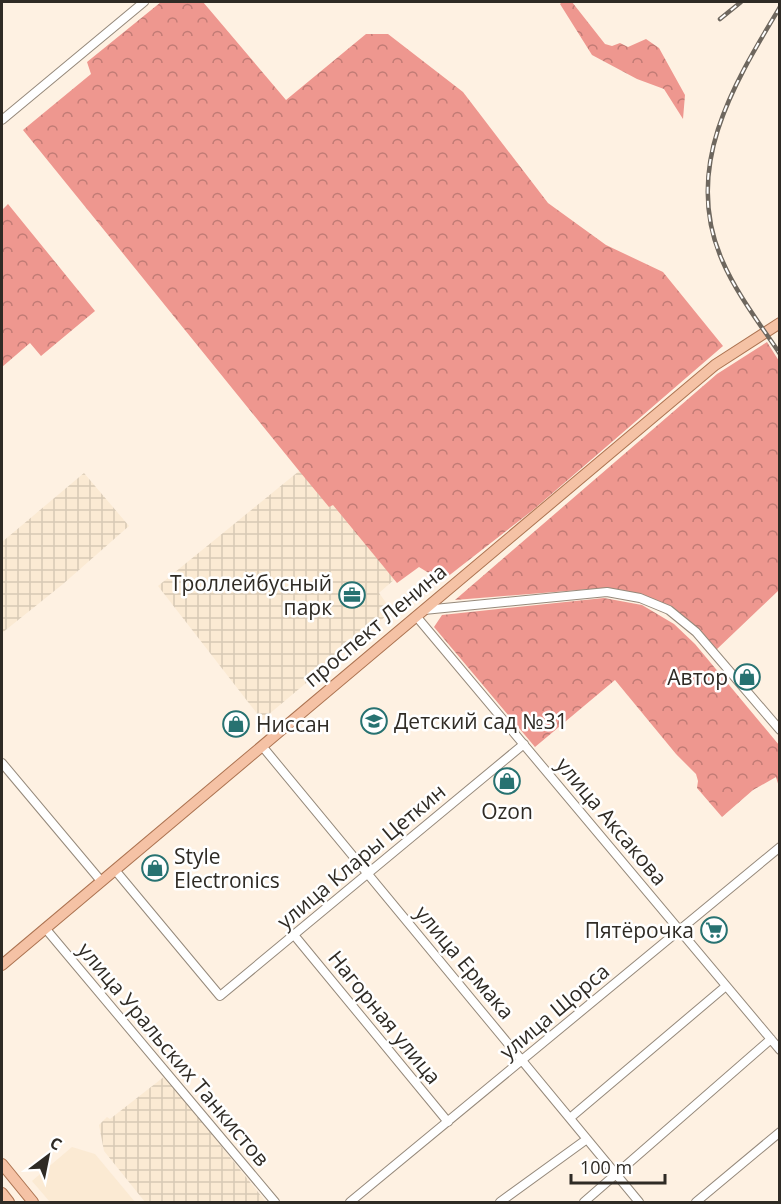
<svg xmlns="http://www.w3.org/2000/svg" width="781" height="1204" font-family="'Open Sans',sans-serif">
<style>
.built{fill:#fbead3}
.industrial{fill:url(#industrial-grid)}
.forest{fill:url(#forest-crowns)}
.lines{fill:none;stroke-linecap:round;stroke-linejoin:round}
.minor-casing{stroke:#95897b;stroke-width:10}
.major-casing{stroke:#ac7351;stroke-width:12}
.minor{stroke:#fff;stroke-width:8}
.major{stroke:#f5c2a5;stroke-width:10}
.rail-casing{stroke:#6e675e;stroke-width:4.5}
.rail{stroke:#fff;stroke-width:2;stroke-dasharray:7;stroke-linecap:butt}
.labels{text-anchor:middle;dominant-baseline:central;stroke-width:5;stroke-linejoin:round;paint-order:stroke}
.poi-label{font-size:21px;fill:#2f2b25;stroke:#fff;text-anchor:end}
.street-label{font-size:21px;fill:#2f2b25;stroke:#fff}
</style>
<defs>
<pattern id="industrial-grid" width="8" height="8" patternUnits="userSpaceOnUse" patternTransform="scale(1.5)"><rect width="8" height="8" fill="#fbead3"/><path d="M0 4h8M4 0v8" fill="none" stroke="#d7c9b5"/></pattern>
<pattern id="forest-crowns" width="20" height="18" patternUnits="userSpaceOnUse" patternTransform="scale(1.5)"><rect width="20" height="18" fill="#ee978f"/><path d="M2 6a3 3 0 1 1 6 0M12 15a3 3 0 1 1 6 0" fill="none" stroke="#c17b75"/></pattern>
</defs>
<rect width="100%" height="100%" fill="#fef1e2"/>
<path class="built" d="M 72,1147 L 95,1154 L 135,1202 L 50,1202 L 32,1181 Z"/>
<path class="industrial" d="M 304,467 L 396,578 L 379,593 L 392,611 L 262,720 L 158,586 Z
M 84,473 L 129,526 L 63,584 L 2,633 L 2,542 Z
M 165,1076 L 266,1202 L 145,1202 L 104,1151 L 99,1125 L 107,1117 L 110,1119 Z"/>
<path class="forest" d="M 161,2 L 203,2 L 286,100 L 366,34 L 388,34 L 463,92 L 548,203 L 606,245 L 663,272 L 723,346 L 533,510 L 442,581 L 419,567 L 397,583 L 333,505 L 329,507 L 300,472 L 23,130 L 91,74 L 87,62 Z
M 562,2 L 572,2 L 605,44 L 612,46 L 620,43 L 628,47 L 646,39 L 659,48 L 685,95 L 683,119 L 664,89 L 637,79 L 592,55 L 560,4 Z
M 8,204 L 95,311 L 41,356 L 30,343 L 2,367 L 2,210 Z
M 767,342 L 779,361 L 779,590 L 716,650 L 688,620 L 658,602 L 631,592 L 604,588 L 455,600 L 717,374 Z
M 604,598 L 642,605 L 674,624 L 695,644 L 779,745 L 779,787 L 776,777 L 753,790 L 722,817 L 697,788 L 698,781 L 696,774 L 676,754 L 615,680 L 535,747 L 434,627 L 442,615 Z"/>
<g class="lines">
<g class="minor-casing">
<path id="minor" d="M 2,120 L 144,2
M 424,610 L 607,592 L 640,598 L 669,610 L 696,632 L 780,730
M 416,616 L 780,1050
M 262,746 L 639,1202
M 2,763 L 101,881
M 115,870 L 220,996 L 524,744
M 45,928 L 275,1202
M 294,935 L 448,1122
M 570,1118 L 726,986
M 350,1202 L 780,847
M 500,1202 L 587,1139
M 584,1202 L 771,1039
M 696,1202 L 780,1132"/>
</g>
<g class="major-casing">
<path id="major" d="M 2,965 L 715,365 L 780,323
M 2,1164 L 33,1202
M 2,1193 L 9,1202"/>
</g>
<use href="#minor" class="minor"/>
<use href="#major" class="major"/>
<g class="rail-casing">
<path id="rail" d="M 780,7 C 733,85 682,168 722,260 C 736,293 760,324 780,354
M 720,19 L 741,2"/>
</g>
<use href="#rail" class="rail"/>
</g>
<defs>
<g id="office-ring" transform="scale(1.35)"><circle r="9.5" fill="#fff" stroke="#277271" stroke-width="1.5"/><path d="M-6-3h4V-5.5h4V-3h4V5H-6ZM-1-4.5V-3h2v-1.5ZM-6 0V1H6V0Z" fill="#277271"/></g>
<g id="shop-ring" transform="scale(1.35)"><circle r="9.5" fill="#fff" stroke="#277271" stroke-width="1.5"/><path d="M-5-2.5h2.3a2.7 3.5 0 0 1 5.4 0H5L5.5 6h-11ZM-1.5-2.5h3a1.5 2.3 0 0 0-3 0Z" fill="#277271"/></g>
<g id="school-ring" transform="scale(1.35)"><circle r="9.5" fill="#fff" stroke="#277271" stroke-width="1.5"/><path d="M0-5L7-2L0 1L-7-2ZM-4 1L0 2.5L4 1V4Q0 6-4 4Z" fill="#277271"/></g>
<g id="supermarket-ring" transform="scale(1.35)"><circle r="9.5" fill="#fff" stroke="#277271" stroke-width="1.5"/><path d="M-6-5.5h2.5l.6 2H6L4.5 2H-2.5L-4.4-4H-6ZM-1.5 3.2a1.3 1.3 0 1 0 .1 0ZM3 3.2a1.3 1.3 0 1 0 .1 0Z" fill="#277271"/></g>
</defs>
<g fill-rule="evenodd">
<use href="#office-ring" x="352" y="595"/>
<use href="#shop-ring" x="747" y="677"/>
<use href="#school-ring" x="374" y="721"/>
<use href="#shop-ring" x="236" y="724"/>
<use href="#shop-ring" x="507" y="781"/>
<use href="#shop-ring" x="155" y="868"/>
<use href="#supermarket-ring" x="714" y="930"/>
</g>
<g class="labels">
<g class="poi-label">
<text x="332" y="583">Троллейбусный<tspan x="332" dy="24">парк</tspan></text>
<text x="728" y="677">Автор</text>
<text x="394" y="721" text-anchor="start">Детский сад №31</text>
<text x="256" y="724" text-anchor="start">Ниссан</text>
<text x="507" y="811" text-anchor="middle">Ozon</text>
<text x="174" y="856" text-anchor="start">Style<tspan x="174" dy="24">Electronics</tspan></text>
<text x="694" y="930">Пятёрочка</text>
</g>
<g class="street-label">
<text transform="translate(375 625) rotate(-40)">проспект Ленина</text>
<text transform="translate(612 821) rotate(50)">улица Аксакова</text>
<text transform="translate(361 856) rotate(-40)">улица Клары Цеткин</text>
<text transform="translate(465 962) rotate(50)">улица Ермака</text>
<text transform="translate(554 1011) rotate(-40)">улица Щорса</text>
<text transform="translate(385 1017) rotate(51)">Нагорная улица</text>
<text transform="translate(174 1054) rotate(50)">улица Уральских Танкистов</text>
</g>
</g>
<rect width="781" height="1204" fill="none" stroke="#2f2b25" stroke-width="6"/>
<g transform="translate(48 1156) rotate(32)" stroke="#ffffff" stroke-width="4.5" paint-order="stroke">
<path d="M0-4.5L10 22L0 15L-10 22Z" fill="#2f2b25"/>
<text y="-9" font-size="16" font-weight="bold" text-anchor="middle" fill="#2f2b25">С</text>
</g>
<path d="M571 1174v9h94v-9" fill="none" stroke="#2f2b25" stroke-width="3"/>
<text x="580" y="1174" font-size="18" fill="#2f2b25" stroke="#ffffff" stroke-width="4.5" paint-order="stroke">100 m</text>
</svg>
